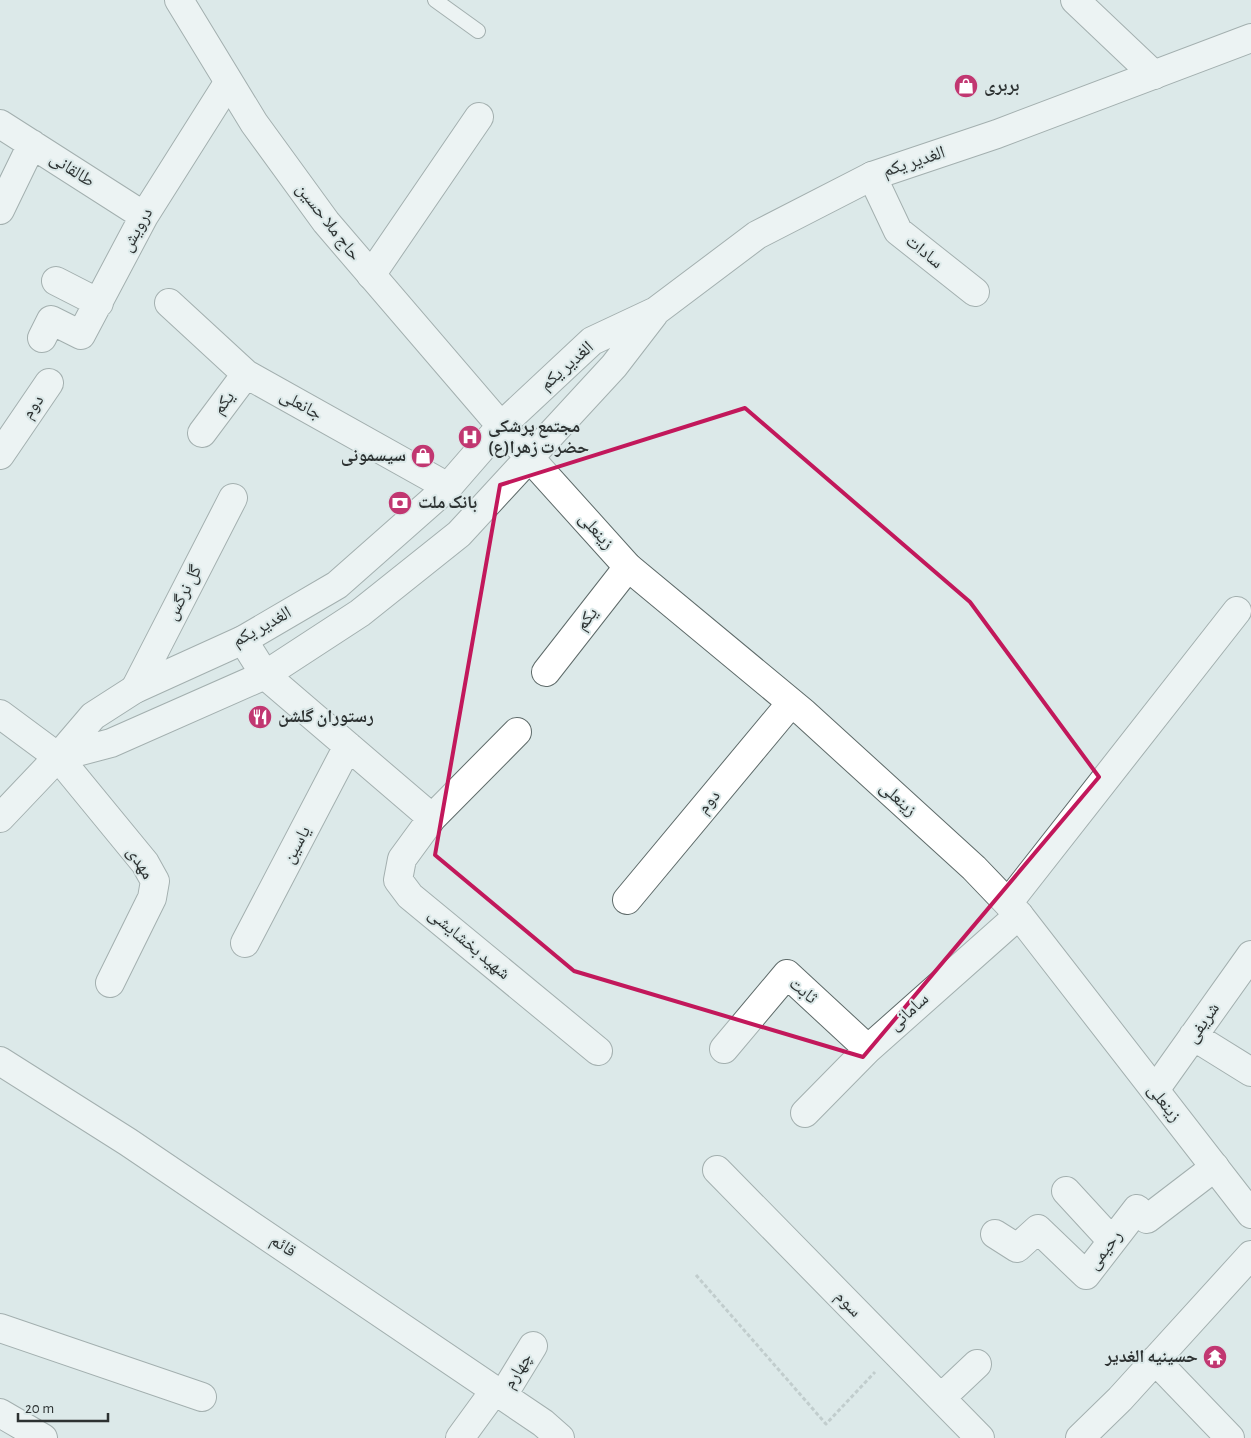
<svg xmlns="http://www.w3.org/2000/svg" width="1251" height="1438" font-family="'Alegreya Sans','Noto Naskh Arabic',sans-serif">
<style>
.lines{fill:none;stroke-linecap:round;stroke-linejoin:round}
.service-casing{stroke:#5e6a69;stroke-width:16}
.minor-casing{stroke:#5e6a69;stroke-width:30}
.tertiary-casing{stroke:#5e6a69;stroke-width:30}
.path{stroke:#a0abab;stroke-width:3;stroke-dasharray:4 2.5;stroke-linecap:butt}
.service{stroke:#fff;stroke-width:14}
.minor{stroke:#fff;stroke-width:28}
.tertiary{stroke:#fff;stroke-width:28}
.marked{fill:none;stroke:#c2185b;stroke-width:4;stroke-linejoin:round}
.labels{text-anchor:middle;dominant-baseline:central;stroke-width:4;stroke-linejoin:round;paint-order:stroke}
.poi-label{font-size:18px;font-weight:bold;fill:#2d3232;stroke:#dce9e9;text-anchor:start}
.street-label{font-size:18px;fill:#2d3232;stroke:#dce9e9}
</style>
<rect width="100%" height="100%" fill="#dce9e9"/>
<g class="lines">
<g class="service-casing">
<path id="service" d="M 435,0 L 478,31"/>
</g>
<g class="minor-casing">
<path id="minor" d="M 1075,0 L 1154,75
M 0,124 L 144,216
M 872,176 L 898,231 L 975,292
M 0,210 L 32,144
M 371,275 L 479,117
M 56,281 L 99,303
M 169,303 L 246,374 L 448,487
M 42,338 L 51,320 L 81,335 L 144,216 L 228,83
M 202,433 L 246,374
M 0,455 L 49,383
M 243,640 L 265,675 L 432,818
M 546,672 L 628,567
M 135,689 L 233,498
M 0,714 L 58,757 L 145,863 L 155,881 L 152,898 L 110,983
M 517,732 L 432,818 L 402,859 L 398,880 L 410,896 L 598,1051
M 627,900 L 791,703
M 1008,903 L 1237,611
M 245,943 L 348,746
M 1193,1036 L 1251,1072
M 724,1049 L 787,974 L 868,1049
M 0,1061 L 128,1142 L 543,1423 L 560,1438
M 1155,1090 L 1251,955
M 805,1113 L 868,1049 L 1019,915
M 717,1170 L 980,1438
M 1066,1191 L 1112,1241
M 995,1234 L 1017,1248 L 1038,1229 L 1086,1275 L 1137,1209 L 1147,1219 L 1215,1167
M 0,1328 L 202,1397
M 1155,1360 L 1230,1438
M 503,1395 L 533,1346
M 941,1398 L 977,1364
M 0,1413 L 43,1438
M 460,1438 L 495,1390
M 1080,1438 L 1120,1399 L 1251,1255"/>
</g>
<g class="tertiary-casing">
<path id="tertiary" d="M 179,0 L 254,123 L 326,222 L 501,426 L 628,567 L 804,713 L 974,868 L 1019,915 L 1251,1214
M 58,757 L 111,743 L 265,675 L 360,613 L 459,534 L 614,366 L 654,314
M 0,818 L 58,757 L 93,716 L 135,689 L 243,640 L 337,585 L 448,487 L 501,426 L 592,341 L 656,311 L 757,235 L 872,176 L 997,134 L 1251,38"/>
</g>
<path class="path" d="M 696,1275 L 826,1424 L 875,1372"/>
<use href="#service" class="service"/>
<use href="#minor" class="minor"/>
<use href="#tertiary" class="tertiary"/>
</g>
<path d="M0 0H1251V1438H0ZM 745,408 L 970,602 L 1099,777 L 863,1057 L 574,971 L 435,855 L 500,485 Z" fill="#dce9e9" fill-opacity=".55" fill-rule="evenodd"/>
<path class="marked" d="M 745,408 L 970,602 L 1099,777 L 863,1057 L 574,971 L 435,855 L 500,485 Z"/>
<defs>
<g id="shop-disc" transform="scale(1.25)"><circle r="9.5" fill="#c13771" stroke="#dce9e9"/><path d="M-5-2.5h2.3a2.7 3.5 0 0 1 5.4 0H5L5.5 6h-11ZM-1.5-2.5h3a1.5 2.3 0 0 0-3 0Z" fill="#fff"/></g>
<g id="hospital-disc" transform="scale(1.25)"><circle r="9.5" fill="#c13771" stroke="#dce9e9"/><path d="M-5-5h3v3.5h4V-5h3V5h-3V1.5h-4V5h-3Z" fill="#fff"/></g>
<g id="bank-disc" transform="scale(1.25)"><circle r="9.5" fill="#c13771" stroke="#dce9e9"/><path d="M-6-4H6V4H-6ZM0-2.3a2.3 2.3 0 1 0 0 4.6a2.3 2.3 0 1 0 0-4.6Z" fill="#fff"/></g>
<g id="restaurant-disc" transform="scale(1.25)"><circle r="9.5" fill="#c13771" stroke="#dce9e9"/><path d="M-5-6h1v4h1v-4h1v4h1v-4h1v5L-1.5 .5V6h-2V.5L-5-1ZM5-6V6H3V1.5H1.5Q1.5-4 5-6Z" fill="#fff"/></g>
<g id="temple-disc" transform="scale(1.25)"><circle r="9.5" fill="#c13771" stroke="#dce9e9"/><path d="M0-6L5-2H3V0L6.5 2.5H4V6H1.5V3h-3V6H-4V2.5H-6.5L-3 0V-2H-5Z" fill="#fff"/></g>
</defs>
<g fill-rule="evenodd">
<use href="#shop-disc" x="966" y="86"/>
<use href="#hospital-disc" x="470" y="437"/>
<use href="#shop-disc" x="423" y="456"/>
<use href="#bank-disc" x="400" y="503"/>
<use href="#restaurant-disc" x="260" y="717"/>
<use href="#temple-disc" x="1215" y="1357"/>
</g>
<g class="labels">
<g class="poi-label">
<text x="984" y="86">بربری</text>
<text x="488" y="427">مجتمع پرشکی<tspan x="488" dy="21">حضرت زهرا(ع)</tspan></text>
<text x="406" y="456" text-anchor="end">سیسمونی</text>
<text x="418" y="503">بانک ملت</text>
<text x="278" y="717">رستوران گلشن</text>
<text x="1198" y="1357" text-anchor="end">حسینیه الغدیر</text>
</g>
<g class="street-label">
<text transform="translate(914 162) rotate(-18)">الغدیر یکم</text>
<text transform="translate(72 170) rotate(33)">طالقانی</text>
<text transform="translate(328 222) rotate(52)">حاج ملا حسین</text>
<text transform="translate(137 230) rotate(-61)">درویش</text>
<text transform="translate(924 252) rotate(39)">سادات</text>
<text transform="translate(567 366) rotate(-41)">الغدیر یکم</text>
<text transform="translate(224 403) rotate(-53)">یکم</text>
<text transform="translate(301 405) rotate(29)">جانعلی</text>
<text transform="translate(33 407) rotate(-55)">دوم</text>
<text transform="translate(596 531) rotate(48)">زینعلی</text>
<text transform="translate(184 593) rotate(-63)">گل نرگس</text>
<text transform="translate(587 619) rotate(-52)">یکم</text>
<text transform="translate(262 627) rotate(-29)">الغدیر یکم</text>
<text transform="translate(898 799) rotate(42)">زینعلی</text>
<text transform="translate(709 802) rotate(-50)">دوم</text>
<text transform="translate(297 845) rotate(-62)">یاسین</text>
<text transform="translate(140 863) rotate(58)">مهدی</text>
<text transform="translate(469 944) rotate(40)">شهید بخشایشی</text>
<text transform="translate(803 991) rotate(39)">ثابت</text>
<text transform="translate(909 1012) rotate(-42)">سامانی</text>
<text transform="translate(1203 1023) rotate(-55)">شریفی</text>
<text transform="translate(1164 1103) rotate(52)">زینعلی</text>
<text transform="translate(283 1246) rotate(34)">قائم</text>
<text transform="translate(1105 1250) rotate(-52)">رحیمی</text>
<text transform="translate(848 1304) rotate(46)">سوم</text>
<text transform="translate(518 1371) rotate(-58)">چهارم</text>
</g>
</g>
<path d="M18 1413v8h90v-8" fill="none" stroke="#2d3232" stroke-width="2.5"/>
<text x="25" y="1413" font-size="15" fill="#2d3232" stroke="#dce9e9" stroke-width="4" paint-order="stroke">20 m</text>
</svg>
